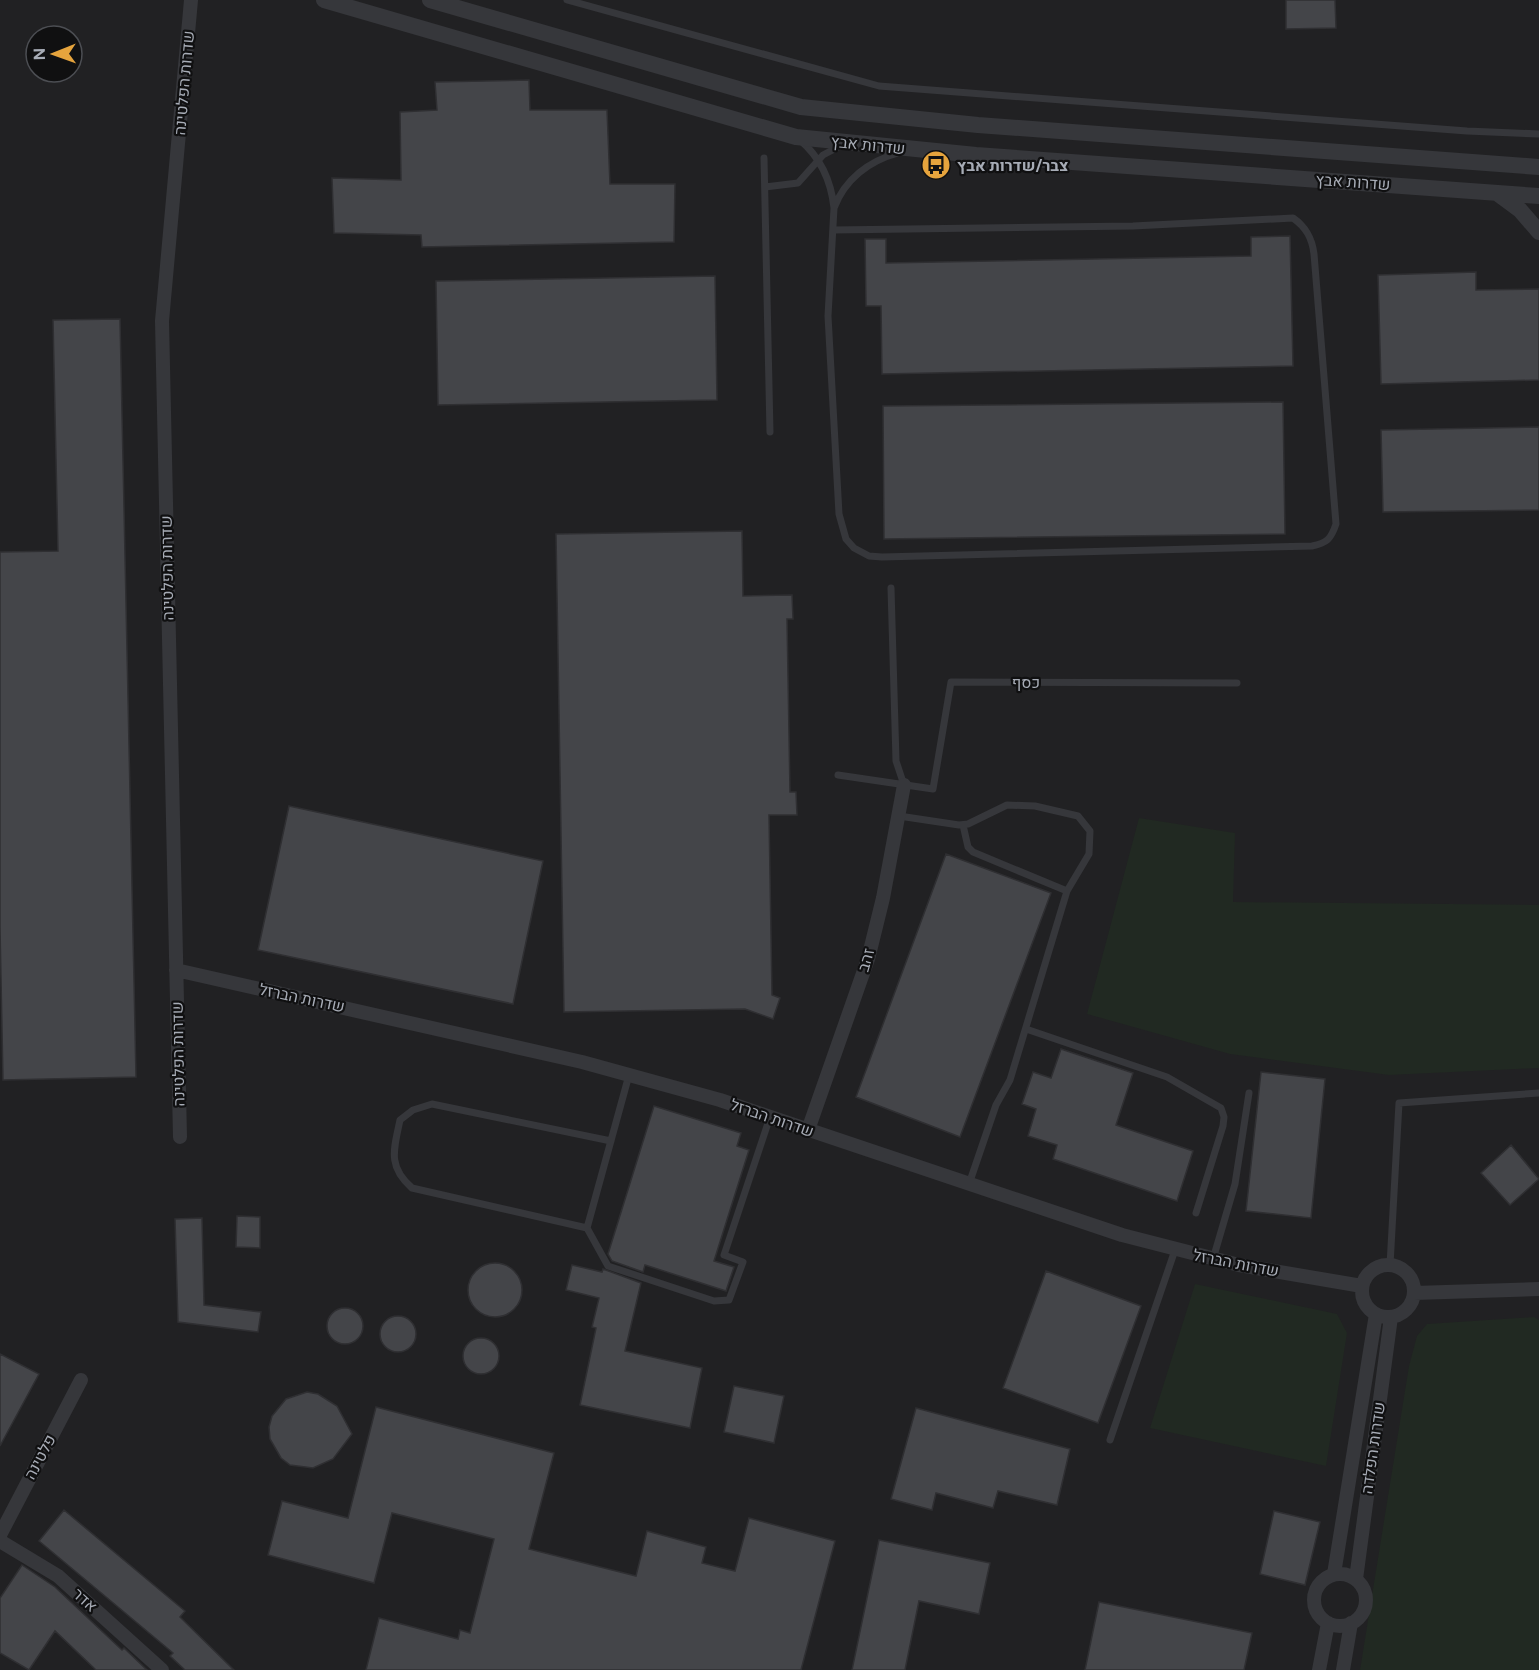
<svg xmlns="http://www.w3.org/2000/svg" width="1539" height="1670" font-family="Figtree,Heebo,sans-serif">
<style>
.built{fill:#212123;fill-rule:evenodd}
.green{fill:#212922}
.building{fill:#444549;stroke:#2f2f32;stroke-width:1.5}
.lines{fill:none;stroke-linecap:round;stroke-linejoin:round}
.service{stroke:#36373b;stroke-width:7}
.minor{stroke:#36373b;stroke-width:14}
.tertiary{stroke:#36373b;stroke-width:16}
.labels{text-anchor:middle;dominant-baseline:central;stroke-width:4.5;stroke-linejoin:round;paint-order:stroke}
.street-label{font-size:16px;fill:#a7acb6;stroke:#101011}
.poi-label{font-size:16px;font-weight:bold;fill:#a7acb6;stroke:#101011;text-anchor:start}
</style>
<rect width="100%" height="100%" fill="#151516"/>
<path class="built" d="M 0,0 L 1539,0 L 1539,1670 L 0,1670 ZM 36,36 L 72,36 L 72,72 L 36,72 Z"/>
<path class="green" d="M 1139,818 L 1235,833 L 1233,902 L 1539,905 L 1539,1068 L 1389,1075 L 1230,1054 L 1087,1014 Z
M 1195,1284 L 1337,1314 L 1347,1333 L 1326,1466 L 1150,1428 Z
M 1534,1317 L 1539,1320 L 1539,1670 L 1360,1670 L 1409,1366 L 1417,1336 L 1427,1324 Z"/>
<path class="building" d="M 1286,0 L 1335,0 L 1336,28 L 1286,29 Z
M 529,80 L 530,110 L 607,110 L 610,184 L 675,184 L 674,242 L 422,247 L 421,235 L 334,233 L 332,178 L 401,180 L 400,112 L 437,110 L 435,82 Z
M 1290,236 L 1293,366 L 882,374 L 881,306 L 866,306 L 865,239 L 886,239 L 886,263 L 1251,256 L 1251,237 Z
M 1476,272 L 1476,290 L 1539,289 L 1539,380 L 1381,384 L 1378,275 Z
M 715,276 L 717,400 L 438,405 L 436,281 Z
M 120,319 L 136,1077 L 3,1080 L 0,928 L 0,552 L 58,551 L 53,320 Z
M 1283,402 L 1285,534 L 884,539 L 883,406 Z
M 1539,427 L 1539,510 L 1383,512 L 1381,430 Z
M 742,531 L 743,596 L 792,595 L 793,619 L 787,619 L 790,792 L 796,792 L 797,815 L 769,815 L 772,995 L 780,998 L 773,1019 L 745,1009 L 564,1012 L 556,534 Z
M 289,806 L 543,861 L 513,1004 L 258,950 Z
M 946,854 L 1051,893 L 960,1137 L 856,1097 Z
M 1061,1049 L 1133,1073 L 1116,1125 L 1193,1151 L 1177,1201 L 1053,1159 L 1057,1145 L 1028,1136 L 1036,1109 L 1022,1104 L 1033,1072 L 1051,1078 Z
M 1261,1072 L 1325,1079 L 1311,1218 L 1246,1211 Z
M 654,1106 L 741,1133 L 737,1146 L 749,1150 L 714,1261 L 734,1267 L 726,1291 L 645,1265 L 643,1272 L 612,1261 L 608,1254 Z
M 1511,1145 L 1539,1179 L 1510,1205 L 1481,1173 Z
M 237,1216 L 260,1217 L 260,1248 L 236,1247 Z
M 202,1218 L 204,1305 L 261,1312 L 258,1332 L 178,1322 L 175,1219 Z
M468 1290a27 27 0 1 1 54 0a27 27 0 1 1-54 0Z
M 572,1265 L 602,1272 L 603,1269 L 641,1283 L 625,1351 L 702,1368 L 690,1428 L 580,1405 L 596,1328 L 592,1327 L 599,1298 L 566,1290 Z
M 1046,1271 L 1141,1306 L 1098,1423 L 1003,1388 Z
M327 1326a18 18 0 1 1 36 0a18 18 0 1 1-36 0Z
M380 1334a18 18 0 1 1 36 0a18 18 0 1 1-36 0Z
M463 1356a18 18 0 1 1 36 0a18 18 0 1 1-36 0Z
M 0,1354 L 39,1374 L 0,1446 Z
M 734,1386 L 784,1396 L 774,1443 L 724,1432 Z
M 307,1392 L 318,1394 L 337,1406 L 352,1434 L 333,1459 L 313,1468 L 290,1465 L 281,1458 L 270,1439 L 269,1427 L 272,1416 L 286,1399 Z
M 376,1407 L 554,1453 L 529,1549 L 636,1576 L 647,1531 L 706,1547 L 702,1563 L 735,1571 L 749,1518 L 835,1541 L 801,1670 L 366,1670 L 379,1618 L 458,1639 L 460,1630 L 470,1633 L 494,1539 L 392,1513 L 374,1583 L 268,1555 L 282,1501 L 348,1518 Z
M 916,1408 L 1070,1449 L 1057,1505 L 998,1491 L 993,1508 L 936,1493 L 932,1510 L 891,1499 Z
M 64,1510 L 185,1611 L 180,1617 L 234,1670 L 185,1670 L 170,1656 L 173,1653 L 39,1541 Z
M 1274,1511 L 1320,1522 L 1305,1585 L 1260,1574 Z
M 879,1540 L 990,1563 L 979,1614 L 919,1601 L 905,1670 L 852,1670 Z
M 22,1565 L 55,1587 L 122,1650 L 124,1648 L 147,1670 L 96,1670 L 55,1631 L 29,1670 L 0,1653 L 0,1598 Z
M 1099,1602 L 1252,1633 L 1244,1670 L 1085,1670 Z"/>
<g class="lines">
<path class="service" d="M 567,0 L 879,86 L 1467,131 L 1539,134
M 800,140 C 821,158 831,180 834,208 C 845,179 869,161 898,153
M 764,158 L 770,432
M 765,187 L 798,183 L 823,155 L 840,146
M 833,230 L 1133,226 L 1293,218 C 1306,227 1312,238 1314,254 L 1336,524 C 1331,539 1327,543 1312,546 L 882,557 L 869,556 L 854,548 L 846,539 L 839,514 L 828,316 L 834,208
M 891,588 L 896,761 L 904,785
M 838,775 L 933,789 L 951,682 L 1237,683
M 899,816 L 959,825 L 968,824 L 1007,805 L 1035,806 L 1078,816 L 1090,831 L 1089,854 L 1067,891 L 1010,1080 L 996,1105 L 969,1184
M 963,825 L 968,847 L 973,852 L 1067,891
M 1026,1029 L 1167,1077 L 1221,1108 L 1224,1117 L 1223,1126 L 1196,1213
M 611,1141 L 432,1104 L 413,1110 L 400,1120 C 394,1149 387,1166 412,1188 L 587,1228 L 629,1075
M 587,1228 L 608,1266 L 714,1301 L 729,1300 L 743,1262 L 724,1255 L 770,1117
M 1213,1259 L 1235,1184 L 1249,1093
M 1390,1265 L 1399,1103 L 1539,1093
M 1110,1440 L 1175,1250"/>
<path class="minor" d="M 176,970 L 582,1062 L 720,1100 L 1122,1235 L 1239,1265 L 1362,1286
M 808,1130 L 868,959 L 883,898 L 904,785
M 180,1137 L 162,321 L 191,0
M1362 1291a26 26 0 1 1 52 0a26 26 0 1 1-52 0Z
M 1414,1293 L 1539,1289
M 0,1535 L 81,1380
M 0,1541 L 58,1576 L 162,1670
M 1334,1574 L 1376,1314
M1314 1600a26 26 0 1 1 52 0a26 26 0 1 1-52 0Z
M 1356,1579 L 1391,1317
M 1319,1670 L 1328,1623
M 1343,1670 L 1351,1623"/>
<path class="tertiary" d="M 324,0 L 796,137 L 976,155 L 1539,196
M 430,0 L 801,107 L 978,125 L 1539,167
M 1497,193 L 1520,210 L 1539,232"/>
</g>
<defs>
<g id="bus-disc" transform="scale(1.5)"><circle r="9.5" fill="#e6a43d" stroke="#101011"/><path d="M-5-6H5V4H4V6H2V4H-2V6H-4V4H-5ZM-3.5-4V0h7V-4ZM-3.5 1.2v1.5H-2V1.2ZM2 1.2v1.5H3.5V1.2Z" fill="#111"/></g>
</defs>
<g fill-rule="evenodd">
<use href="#bus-disc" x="936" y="165"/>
</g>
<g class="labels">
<g class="street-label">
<text transform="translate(184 83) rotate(-85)">שדרות הפלטינה</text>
<text transform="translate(868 145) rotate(6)">שדרות אבץ</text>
<text transform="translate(1353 182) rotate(4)">שדרות אבץ</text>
<text transform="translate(167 568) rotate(-91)">שדרות הפלטינה</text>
<text x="1026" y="682">כסף</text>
<text transform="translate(866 960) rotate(-74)">זהב</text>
<text transform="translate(302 998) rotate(12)">שדרות הברזל</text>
<text transform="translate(178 1054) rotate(-91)">שדרות הפלטינה</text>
<text transform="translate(772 1118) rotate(19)">שדרות הברזל</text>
<text transform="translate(1236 1263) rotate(11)">שדרות הברזל</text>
<text transform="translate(1373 1448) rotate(-82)">שדרות הפלדה</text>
<text transform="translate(40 1457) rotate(-62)">פלטינה</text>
<text transform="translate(85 1600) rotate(42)">אדר</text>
</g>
<g class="poi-label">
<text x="957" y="165">צבר/שדרות אבץ</text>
</g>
</g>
<g transform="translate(54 54) rotate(269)"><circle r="28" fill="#101011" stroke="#4c4e53" stroke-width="1.5"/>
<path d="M0-4.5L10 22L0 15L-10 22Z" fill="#e6a43d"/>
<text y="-9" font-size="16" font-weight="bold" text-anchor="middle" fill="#a7acb6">N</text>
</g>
</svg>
